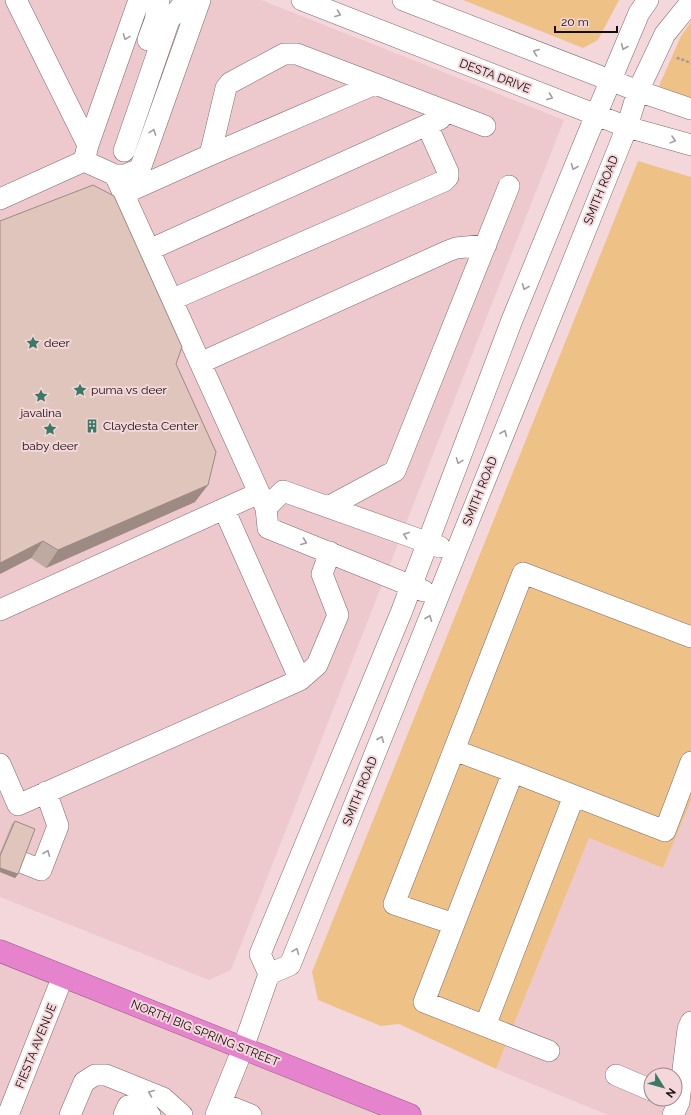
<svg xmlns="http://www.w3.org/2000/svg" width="691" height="1115" font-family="Raleway,sans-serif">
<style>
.built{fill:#edc8cd;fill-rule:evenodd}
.green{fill:#eec286}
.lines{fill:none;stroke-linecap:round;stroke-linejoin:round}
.minor-casing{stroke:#80676a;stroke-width:22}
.highway-casing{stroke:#9c5989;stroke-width:23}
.path{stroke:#ac9597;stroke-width:2.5;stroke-dasharray:3 2;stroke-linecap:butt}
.minor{stroke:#fff;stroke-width:21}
.highway{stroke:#e583cc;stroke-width:22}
.wall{fill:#c0a9a1}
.shaded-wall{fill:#9c8a83}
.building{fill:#dfc5bb;stroke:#9c8a83}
.oneway{stroke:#a19d9e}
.labels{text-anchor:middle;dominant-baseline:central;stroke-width:4;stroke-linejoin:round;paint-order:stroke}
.street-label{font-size:12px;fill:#140b0c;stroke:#f4d7da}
.poi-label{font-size:12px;fill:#140b0c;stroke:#f4d7da;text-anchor:start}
</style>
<rect width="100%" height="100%" fill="#f4d7da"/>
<path class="built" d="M 0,0 L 261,0 L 564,120 L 231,970 L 209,980 L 0,897 Z
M 691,801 L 691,1115 L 608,1115 L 496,1069 L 589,838 L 663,868 ZM 651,1075 L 675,1075 L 675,1099 L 651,1099 Z
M 0,952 L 407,1115 L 0,1115 Z"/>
<path class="green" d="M 463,0 L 619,0 L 598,40 L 583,48 Z
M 691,22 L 691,101 L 659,86 L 681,36 Z
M 638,161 L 691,177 L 691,801 L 663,868 L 589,838 L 496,1069 L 399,1024 L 381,1026 L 318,1000 L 312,972 Z"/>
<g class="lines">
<g class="minor-casing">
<path id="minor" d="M 16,0 L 88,145
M 302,0 L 627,127 L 691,145
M 403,0 L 638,91 L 691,109
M 148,40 L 155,21 L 159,0
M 124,151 L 169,20 L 187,0
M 210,155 L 226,88 L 230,83 L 284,54 L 297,54 L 485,126
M 84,161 L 88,145 L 139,0
M 115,175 L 266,508
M 123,194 L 210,155 L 375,84
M 0,199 L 84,161 L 115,175 L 125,175 L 140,169 L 200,0
M 149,250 L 440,119
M 171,300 L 444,181 L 448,177 L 448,172 L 427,125
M 200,363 L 448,251 L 456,248 L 486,245
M 328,507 L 395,471 L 509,186
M 424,591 L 268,528 L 266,508 L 283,491 L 440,547
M 0,610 L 259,493
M 300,680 L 317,665 L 338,615 L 322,574 L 330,552
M 454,750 L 513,772
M 0,764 L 18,805 L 300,680 L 224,509
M 21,862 L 41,870 L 58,826 L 46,792
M 454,924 L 394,904 L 523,573 L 691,637
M 269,974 L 290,965 L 627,127 L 638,91 L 665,34 L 691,2
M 485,1026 L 574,796
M 549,1051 L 424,1002 L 513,772 L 665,831 L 691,762
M 616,1075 L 651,1090
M 221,1103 L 251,1115
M 8,1115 L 63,976
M 70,1115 L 84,1082 L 95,1075 L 106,1075 L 163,1098 L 182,1115
M 124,1115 L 128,1106 L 150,1115
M 216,1115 L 243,1048 L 269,974 L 260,954 L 401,613 L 512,320 L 586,139 L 639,13 L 648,0
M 673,1115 L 679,1102 L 688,1029 L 691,1022"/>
</g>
<g class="highway-casing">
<path id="highway" d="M 0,951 L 410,1115"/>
</g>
<path class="path" d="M 677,59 L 678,58 L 691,63"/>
<use href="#minor" class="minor"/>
<use href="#highway" class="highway"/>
</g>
<path class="wall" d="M 176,364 L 195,502 L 46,568 L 31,558 L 0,574 Z
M 15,821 L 18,874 L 15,878 L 0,872 L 0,853 L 12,824 Z"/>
<path class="shaded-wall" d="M 208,485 L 195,502 L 46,568 L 58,550 Z
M 43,541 L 31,558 L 0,574 L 0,563 Z
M 0,868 L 18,874 L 15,878 L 0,872 Z"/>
<path class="building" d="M 93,185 L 114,196 L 182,347 L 176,364 L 216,452 L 208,485 L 58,550 L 43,541 L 0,563 L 0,221 Z
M 15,821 L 35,829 L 18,874 L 0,868 L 0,856 Z"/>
<defs><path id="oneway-chevron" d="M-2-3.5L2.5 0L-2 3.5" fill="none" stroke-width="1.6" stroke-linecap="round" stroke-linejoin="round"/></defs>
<g class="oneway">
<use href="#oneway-chevron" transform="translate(338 14) rotate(21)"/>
<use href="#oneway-chevron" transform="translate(126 37) rotate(110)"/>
<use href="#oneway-chevron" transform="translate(624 47) rotate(113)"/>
<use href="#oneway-chevron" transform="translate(536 52) rotate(-159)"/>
<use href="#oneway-chevron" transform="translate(550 97) rotate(21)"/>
<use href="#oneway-chevron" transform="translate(153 132) rotate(-70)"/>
<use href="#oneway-chevron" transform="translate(673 140) rotate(15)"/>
<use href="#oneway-chevron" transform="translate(574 167) rotate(112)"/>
<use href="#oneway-chevron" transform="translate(525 287) rotate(112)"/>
<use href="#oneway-chevron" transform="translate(504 433) rotate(-68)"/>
<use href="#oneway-chevron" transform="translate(459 461) rotate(111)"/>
<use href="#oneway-chevron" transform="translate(406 535) rotate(-160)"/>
<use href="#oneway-chevron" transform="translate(304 542) rotate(22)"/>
<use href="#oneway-chevron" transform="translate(429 618) rotate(-68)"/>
<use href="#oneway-chevron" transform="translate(381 739) rotate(-68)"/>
<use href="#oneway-chevron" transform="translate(47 853) rotate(-68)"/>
<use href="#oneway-chevron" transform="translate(296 951) rotate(-68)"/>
<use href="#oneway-chevron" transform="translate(151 1093) rotate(-158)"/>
</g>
<defs>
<g id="sight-bare" transform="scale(1.08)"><path d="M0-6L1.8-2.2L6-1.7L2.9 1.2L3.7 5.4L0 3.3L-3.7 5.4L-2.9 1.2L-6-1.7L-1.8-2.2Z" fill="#3a7966" stroke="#f4d7da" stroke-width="2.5" paint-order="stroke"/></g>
<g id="building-bare" transform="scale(1.08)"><path d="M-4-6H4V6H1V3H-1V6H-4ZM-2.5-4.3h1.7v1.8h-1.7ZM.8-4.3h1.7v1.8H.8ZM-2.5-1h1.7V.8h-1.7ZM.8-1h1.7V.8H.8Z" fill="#3a7966" stroke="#f4d7da" stroke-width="2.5" paint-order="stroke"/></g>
</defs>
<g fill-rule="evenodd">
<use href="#sight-bare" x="33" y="343"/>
<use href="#sight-bare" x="80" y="390"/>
<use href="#sight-bare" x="41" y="396"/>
<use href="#building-bare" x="92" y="426"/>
<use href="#sight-bare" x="50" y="429"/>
</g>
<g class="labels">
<g class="street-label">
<text transform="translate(495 76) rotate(21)">DESTA DRIVE</text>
<text transform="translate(601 190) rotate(-68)">SMITH ROAD</text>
<text transform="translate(480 491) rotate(-68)">SMITH ROAD</text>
<text transform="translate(360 791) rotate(-68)">SMITH ROAD</text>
<text transform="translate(205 1033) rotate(22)">NORTH BIG SPRING STREET</text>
<text transform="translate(36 1046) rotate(-68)">FIESTA AVENUE</text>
</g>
<g class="poi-label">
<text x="44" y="343">deer</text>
<text x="91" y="390">puma vs deer</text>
<text x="41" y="413" text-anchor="middle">javalina</text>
<text x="103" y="426">Claydesta Center</text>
<text x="50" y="446" text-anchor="middle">baby deer</text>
</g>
</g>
<g transform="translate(663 1087) rotate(127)"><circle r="19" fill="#f4d7da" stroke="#9a8588"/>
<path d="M0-3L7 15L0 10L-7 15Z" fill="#3a7966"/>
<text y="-6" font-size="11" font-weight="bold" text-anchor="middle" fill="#140b0c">N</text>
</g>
<path d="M555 26v6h62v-6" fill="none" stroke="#140b0c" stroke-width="2"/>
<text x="561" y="26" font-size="12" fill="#140b0c" stroke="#f4d7da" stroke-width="3" paint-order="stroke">20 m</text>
</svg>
